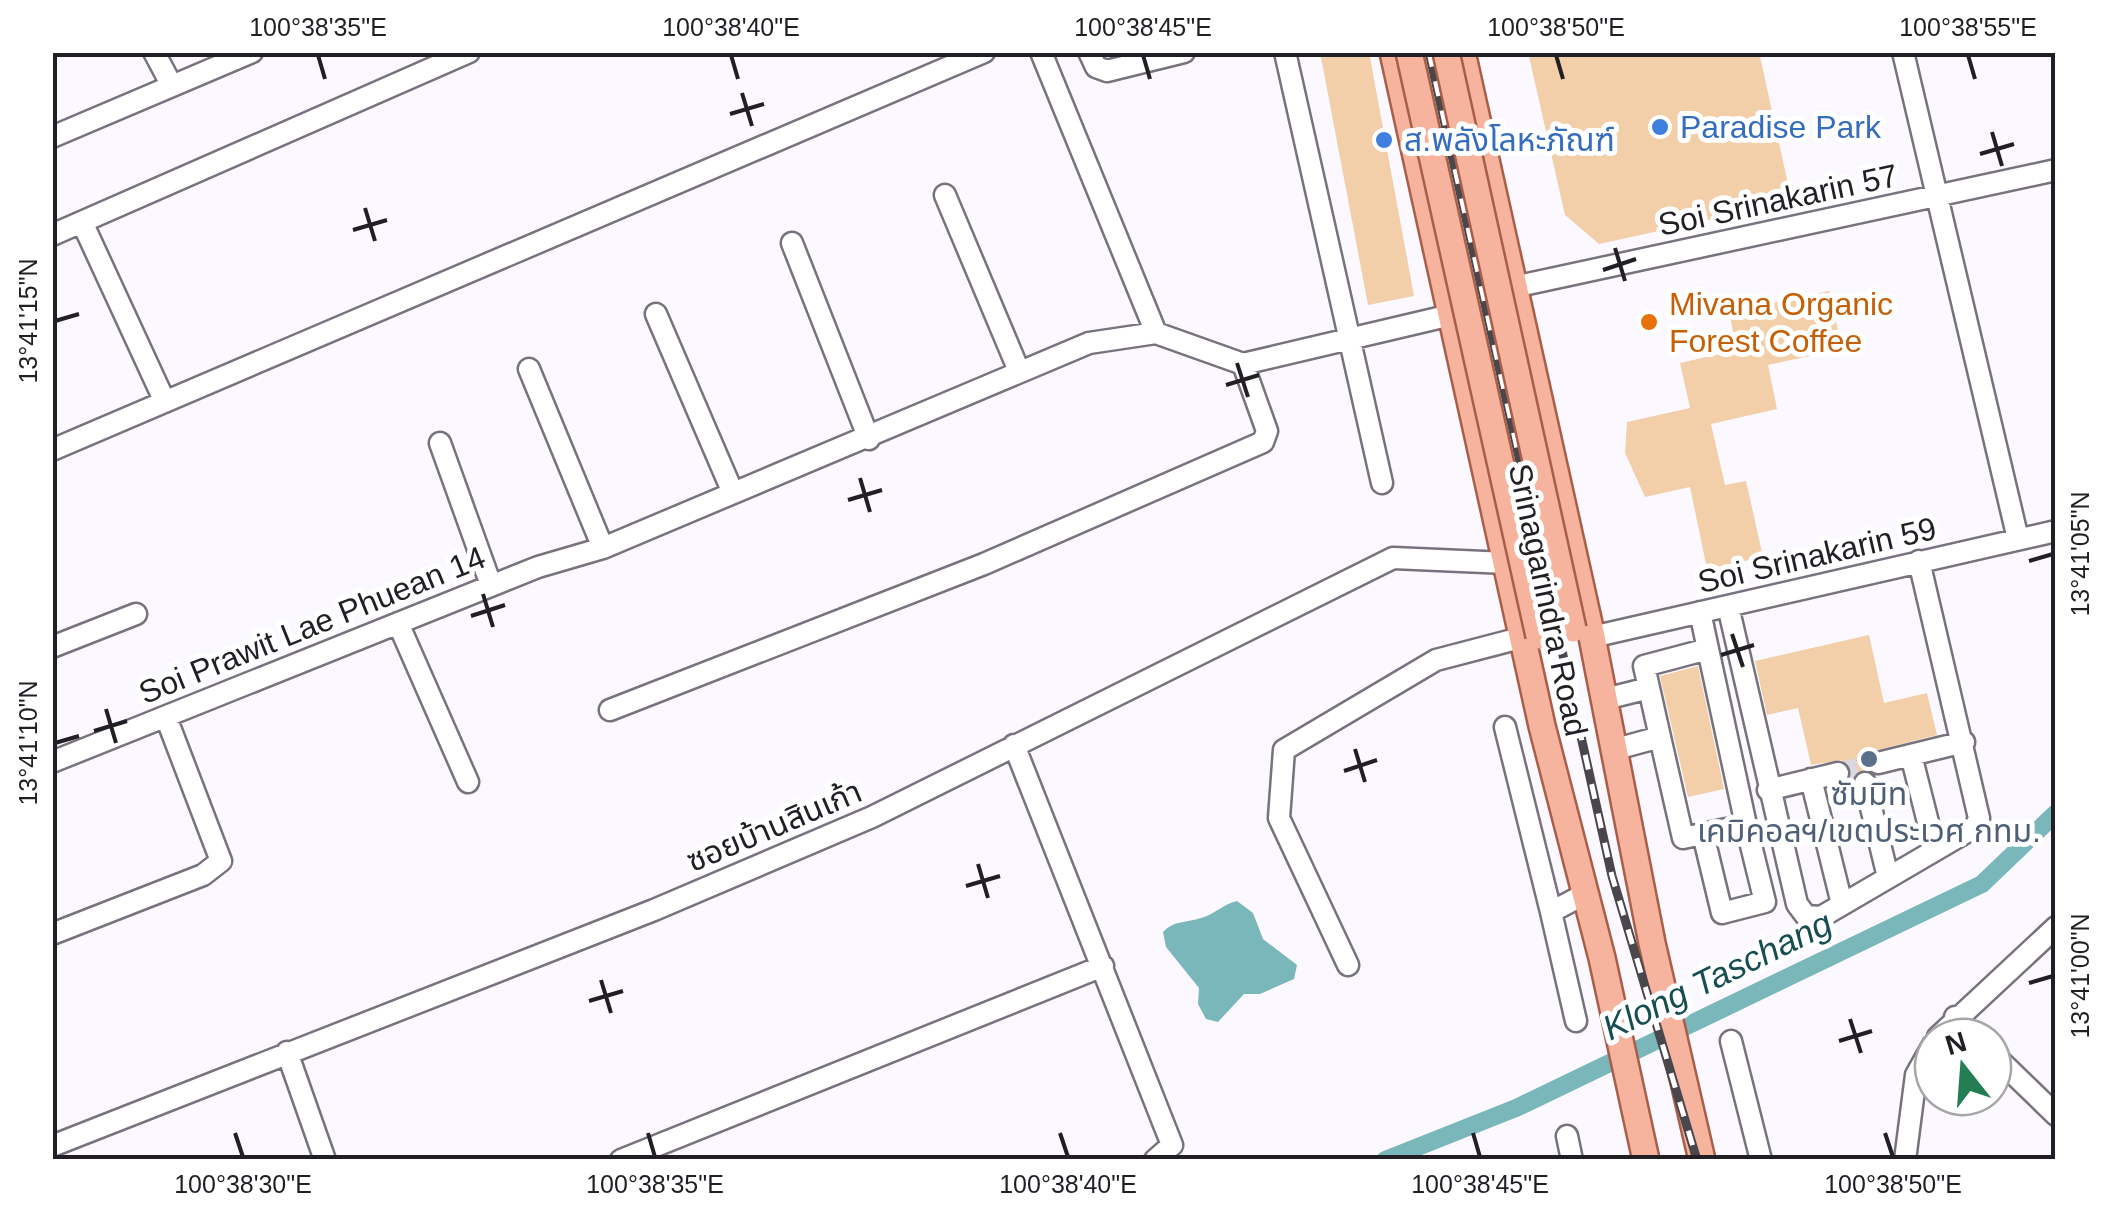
<svg xmlns="http://www.w3.org/2000/svg" width="2108" height="1212" font-family="Helvetica,'Noto Sans Thai',sans-serif">
<style>
.water{fill:#79b7ba}
.lines{fill:none;stroke-linecap:round;stroke-linejoin:round}
.canal{stroke:#79b7ba;stroke-width:18}
.building{fill:#f2cfa9}
.minor-tunnel{stroke:#dad8de;stroke-width:20;stroke-dasharray:20 10;stroke-linecap:butt}
.minor-casing{stroke:#77727e;stroke-width:25}
.major-casing{stroke:#a85e48;stroke-width:30}
.minor{stroke:#fff;stroke-width:20}
.major{stroke:#f6b39d;stroke-width:25}
.rail-casing{stroke:#49464c;stroke-width:9}
.rail{stroke:#fff;stroke-width:5;stroke-dasharray:15;stroke-linecap:butt}
.major-bridge-casing{stroke:#a85e48;stroke-width:30;stroke-linecap:butt}
.major-bridge{stroke:#f6b39d;stroke-width:25}
.ticks{fill:none;stroke:#211e24;stroke-width:4}
.shop-dot{fill:#3f7fe0;stroke:#fff;stroke-width:4}
.food-dot{fill:#e8710a;stroke:#fff;stroke-width:4}
.service-dot{fill:#5c6f8a;stroke:#fff;stroke-width:4}
.labels{text-anchor:middle;dominant-baseline:central;stroke-width:10;stroke-linejoin:round;paint-order:stroke}
.shop-label{font-size:32px;fill:#366cbe;stroke:#fff;text-anchor:start}
.street-label{font-size:32px;fill:#211e24;stroke:#fff}
.food-label{font-size:32px;fill:#c56008;stroke:#fff;text-anchor:start}
.service-label{font-size:32px;fill:#4e5e75;stroke:#fff}
.water-label{font-size:35px;font-style:italic;fill:#164d50;stroke:#fff}
.neatline{fill:none;stroke:#211e24;stroke-width:4}
.ticks-label{font-size:25px;text-anchor:middle;fill:#211e24}
</style>
<rect width="100%" height="100%" fill="#fbf9ff"/>
<path class="water" d="M 1237,901 L 1253,913 L 1263,939 L 1297,965 L 1294,979 L 1260,994 L 1244,994 L 1218,1022 L 1206,1019 L 1198,1004 L 1199,988 L 1166,947 L 1163,932 C 1174,920 1187,923 1201,918 C 1214,915 1223,904 1237,901 Z"/>
<g class="lines">
<path class="canal" d="M 1385,1160 L 1516,1108 L 1982,884 L 2056,813"/>
</g>
<path class="building" d="M 1320,52 L 1369,52 L 1414,296 L 1368,305 Z
M 1528,52 L 1759,52 L 1792,202 L 1599,244 L 1565,215 Z
M 1829,291 L 1842,349 L 1768,365 L 1777,409 L 1711,424 L 1725,485 L 1746,481 L 1763,557 L 1707,569 L 1690,487 L 1645,497 L 1625,453 L 1627,422 L 1690,408 L 1680,363 L 1737,350 L 1729,312 Z
M 1869,635 L 1884,703 L 1927,693 L 1937,735 L 1869,752 L 1866,770 L 1855,774 L 1852,786 L 1841,789 L 1851,778 L 1851,769 L 1841,760 L 1811,765 L 1798,708 L 1767,715 L 1755,661 Z
M 1698,666 L 1724,789 L 1688,797 L 1660,676 Z"/>
<g class="lines">
<path class="minor-tunnel" d="M 1838,773 L 1878,763"/>
<g class="minor-casing">
<path id="minor" d="M 154,52 L 172,86
M 1041,52 L 1156,333
M 1089,52 L 1096,67 L 1107,71 L 1184,52
M 1285,52 L 1382,483
M 1903,52 L 2018,539
M 52,137 L 252,52
M 945,195 L 1019,371
M 82,222 L 165,402
M 52,235 L 469,52
M 792,243 L 869,439
M 656,314 L 733,493
M 529,369 L 603,548
M 440,443 L 491,585
M 52,450 L 984,52
M 1728,606 L 1797,904 L 1806,916 L 1821,917 L 1975,827 L 1979,818 L 1919,561
M 398,623 L 468,782
M 1592,637 L 2056,531
M 52,647 L 136,614
M 1649,688 L 1660,737
M 1605,699 L 1649,688 L 1644,666 L 1708,649
M 610,710 L 984,564 L 1263,442 L 1267,431 L 1243,364
M 1505,727 L 1551,912
M 1014,745 L 1172,1145 L 1155,1160
M 1616,749 L 1660,737 L 1683,838 L 1746,825 L 1700,612
M 1911,755 L 1935,850
M 52,762 L 538,567 L 603,548 L 1089,343 L 1156,333 L 1243,364 L 1451,315 L 1523,285 L 2056,170
M 1878,763 L 1964,742
M 1811,779 L 1842,904
M 1865,783 L 1888,877
M 1768,790 L 1838,773
M 1703,834 L 1722,913 L 1765,902 L 1746,825
M 52,934 L 203,875 L 221,861 L 166,717
M 1348,965 L 1279,818 L 1284,750 L 1436,660 L 1524,637
M 1955,1017 L 1976,1037
M 1576,1021 L 1551,912 L 1585,894
M 1938,1037 L 2056,927
M 1731,1041 L 1761,1160
M 287,1052 L 325,1160
M 1993,1054 L 2056,1115
M 1567,1136 L 1572,1160
M 52,1146 L 654,910 L 872,817 L 1393,558 L 1507,563
M 621,1160 L 1103,966
M 1905,1160 L 1916,1075 L 1933,1045"/>
</g>
<g class="major-casing">
<path id="major" d="M 1393,52 L 1542,726 L 1602,958 L 1646,1160
M 1462,52 L 1592,637 L 1652,943 L 1702,1160"/>
</g>
<use href="#minor" class="minor"/>
<use href="#major" class="major"/>
<g class="rail-casing">
<path id="rail" d="M 1429,52 L 1612,876 L 1697,1160"/>
</g>
<use href="#rail" class="rail"/>
<g class="major-bridge-casing">
<path id="major-bridge" d="M 1409,52 L 1539,636
M 1446,52 L 1573,629"/>
</g>
<use href="#major-bridge" class="major-bridge"/>
</g>
<path class="ticks" d="M 318,55 L 325,79M 731,55 L 738,79M 1143,55 L 1150,79M 1556,55 L 1563,79M 1968,55 L 1975,79M 742,93 L 752,126M 730,114 L 764,104M 1992,132 L 2002,166M 1980,154 L 2014,144M 365,208 L 375,241M 353,230 L 387,220M 1615,248 L 1625,281M 1603,270 L 1636,259M 55,321 L 79,314M 1237,363 L 1248,397M 1226,385 L 1259,375M 860,478 L 870,512M 848,500 L 882,490M 2029,561 L 2053,554M 483,594 L 493,627M 471,616 L 505,605M 1732,634 L 1743,667M 1721,655 L 1754,645M 106,709 L 116,743M 94,731 L 127,721M 55,743 L 79,736M 1355,749 L 1365,782M 1344,771 L 1377,760M 978,864 L 988,898M 966,886 L 1000,876M 601,980 L 611,1013M 2029,983 L 2053,976M 589,1001 L 623,991M 1850,1019 L 1861,1053M 1839,1041 L 1872,1031M 235,1133 L 243,1157M 648,1133 L 655,1157M 1060,1133 L 1068,1157M 1473,1133 L 1480,1157M 1885,1133 L 1893,1157"/>
<g class="shop-dot">
<circle cx="1660" cy="127" r="10"/>
<circle cx="1384" cy="140" r="10"/>
</g>
<circle class="food-dot" cx="1649" cy="322" r="10"/>
<circle class="service-dot" cx="1869" cy="759" r="10"/>
<g class="labels">
<g class="shop-label">
<text x="1680" y="127">Paradise Park</text>
<text x="1404" y="140">ส.พลังโลหะภัณฑ์</text>
</g>
<g class="street-label">
<text transform="translate(1778 200) rotate(-12)">Soi Srinakarin 57</text>
<text transform="translate(1817 555) rotate(-13)">Soi Srinakarin 59</text>
<text transform="translate(1548 600) rotate(78)">Srinagarindra Road</text>
<text transform="translate(312 625) rotate(-22)">Soi Prawit Lae Phuean 14</text>
<text transform="translate(774 826) rotate(-23)">ซอยบ้านสินเก้า</text>
</g>
<g class="food-label">
<text x="1669" y="304">Mivana Organic<tspan x="1669" dy="37">Forest Coffee</tspan></text>
</g>
<g class="service-label">
<text x="1869" y="794">ซัมมิท<tspan x="1869" dy="37">เคมิคอลฯ/เขตประเวศ กทม.</tspan></text>
</g>
<g class="water-label">
<text transform="translate(1717 975) rotate(-26)">Klong Taschang</text>
</g>
</g>
<rect width="2108" height="1212" fill="none" stroke="#ffffff" stroke-width="110"/>
<g transform="translate(1963 1067) rotate(343)"><circle r="48" fill="#ffffff" stroke="#a6a5a7" stroke-width="2.5"/>
<path d="M0-8L18 38L0 25L-18 38Z" fill="#247e53"/>
<text y="-15" font-size="28" font-weight="bold" text-anchor="middle" fill="#211e24">N</text>
</g>
<rect x="55" y="55" width="1998" height="1102" class="neatline"/>
<g class="ticks-label">
<text x="318" y="36">100°38'35"E</text>
<text x="731" y="36">100°38'40"E</text>
<text x="1143" y="36">100°38'45"E</text>
<text x="1556" y="36">100°38'50"E</text>
<text x="1968" y="36">100°38'55"E</text>
<text transform="translate(28 321) rotate(-90)" y="9">13°41'15"N</text>
<text transform="translate(2080 554) rotate(-90)" y="9">13°41'05"N</text>
<text transform="translate(28 743) rotate(-90)" y="9">13°41'10"N</text>
<text transform="translate(2080 976) rotate(-90)" y="9">13°41'00"N</text>
<text x="243" y="1193">100°38'30"E</text>
<text x="655" y="1193">100°38'35"E</text>
<text x="1068" y="1193">100°38'40"E</text>
<text x="1480" y="1193">100°38'45"E</text>
<text x="1893" y="1193">100°38'50"E</text>
</g>
</svg>
